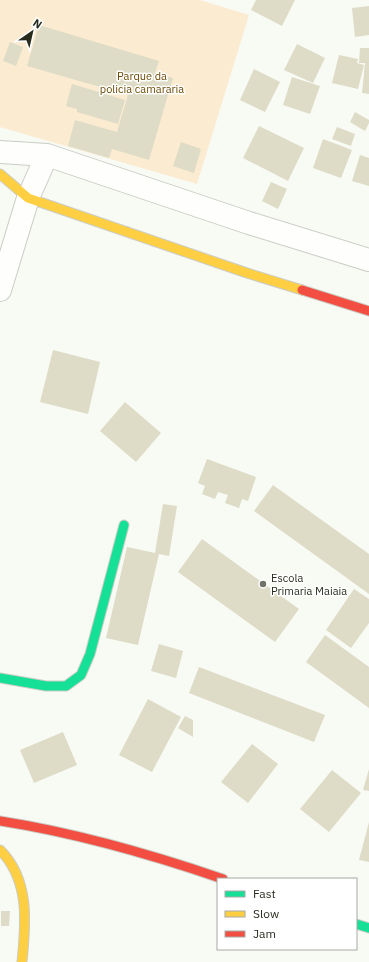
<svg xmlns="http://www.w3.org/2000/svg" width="369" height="962" font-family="'IBM Plex Sans',sans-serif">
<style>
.green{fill:#fbebd0}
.building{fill:#dedcc7}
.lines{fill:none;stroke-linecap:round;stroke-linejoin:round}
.street-casing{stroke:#cacdc4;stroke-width:24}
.fast-casing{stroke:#cacdc4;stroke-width:11}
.slow-casing{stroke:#cacdc4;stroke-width:11}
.jam-casing{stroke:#cacdc4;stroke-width:11}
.street{stroke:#fefefd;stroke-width:22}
.fast{stroke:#16e098;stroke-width:9}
.slow{stroke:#ffcf43;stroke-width:9}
.jam{stroke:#f24e42;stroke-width:9}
.poi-dot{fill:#707368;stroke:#fff;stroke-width:1.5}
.labels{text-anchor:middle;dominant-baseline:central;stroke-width:3;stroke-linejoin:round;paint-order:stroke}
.park-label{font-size:11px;fill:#6b4904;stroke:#fff}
.poi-label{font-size:11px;fill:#262b1d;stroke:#fff;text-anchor:start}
</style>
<rect width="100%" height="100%" fill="#f8faf4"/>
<path class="green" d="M 0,0 L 200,0 L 249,15 L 197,184 L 0,127 Z"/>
<path class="building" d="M 256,0 L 295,0 L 282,26 L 251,10 Z
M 369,6 L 369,35 L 355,37 L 352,8 Z
M 39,25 L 159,61 L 155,73 L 173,78 L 149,160 L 112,149 L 109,158 L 68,146 L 75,120 L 117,132 L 128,95 L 27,66 Z
M 10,42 L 23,47 L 16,66 L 3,61 Z
M 297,44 L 325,58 L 313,83 L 284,70 Z
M 360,48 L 369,48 L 369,94 L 362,93 L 365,63 L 359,63 Z
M 339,55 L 358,59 L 357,63 L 364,65 L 358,89 L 332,83 Z
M 254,69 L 280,82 L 265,112 L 240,100 Z
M 292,77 L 320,86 L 310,114 L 283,105 Z
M 72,84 L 125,100 L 118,124 L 77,112 L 77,109 L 66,106 Z
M 355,112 L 369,120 L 369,123 L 365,131 L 350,122 Z
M 259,126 L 304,148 L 288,181 L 243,158 Z
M 337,127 L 355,134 L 351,146 L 332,139 Z
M 323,139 L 352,150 L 341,178 L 313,168 Z
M 181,142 L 201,149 L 194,173 L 173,166 Z
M 360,155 L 369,158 L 369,186 L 352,181 Z
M 271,182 L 287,189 L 278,209 L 262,201 Z
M 53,350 L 100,362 L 88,414 L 40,402 Z
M 125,402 L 161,433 L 136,462 L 100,431 Z
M 207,459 L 256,477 L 248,501 L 242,499 L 239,508 L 225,503 L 228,495 L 218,492 L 215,499 L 202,494 L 205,486 L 198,483 Z
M 273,485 L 369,554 L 369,594 L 254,511 Z
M 163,504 L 177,506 L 169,556 L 159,554 L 138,645 L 106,638 L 127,547 L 155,553 Z
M 202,539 L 299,609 L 275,642 L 178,572 Z
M 354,589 L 369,599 L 369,623 L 351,648 L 326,630 Z
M 325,635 L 369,667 L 369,708 L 306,662 Z
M 159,644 L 183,651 L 176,678 L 151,671 Z
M 199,667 L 325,715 L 314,742 L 189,693 Z
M 148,699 L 181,717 L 152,772 L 119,755 Z
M 185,716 L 193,720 L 193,737 L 178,728 Z
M 63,732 L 77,765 L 34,783 L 20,750 Z
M 252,744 L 278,764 L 248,803 L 221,782 Z
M 369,769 L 369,791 L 363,790 Z
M 332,770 L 361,793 L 329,832 L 300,809 Z
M 369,822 L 369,862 L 359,860 Z
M 1,911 L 10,911 L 9,926 L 1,926 Z"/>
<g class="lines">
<g class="street-casing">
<path id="street" d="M 0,152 L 47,155 L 249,223 L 369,260
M 0,290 L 28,198 L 47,155"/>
</g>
<g class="fast-casing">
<path id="fast" d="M 0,678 L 46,686 L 66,686 L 81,675 L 90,654 L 124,525
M 356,924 L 369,928"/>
</g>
<g class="slow-casing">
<path id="slow" d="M 0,174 L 28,198 L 247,273 L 302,290
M 0,850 C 30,880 26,923 22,962"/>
</g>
<g class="jam-casing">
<path id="jam" d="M 302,290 L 369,311
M 0,821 C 77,833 150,854 223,879"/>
</g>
<use href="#street" class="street"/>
<use href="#fast" class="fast"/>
<use href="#slow" class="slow"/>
<use href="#jam" class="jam"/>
</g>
<circle class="poi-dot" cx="263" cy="584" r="4"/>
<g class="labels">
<g class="park-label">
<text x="142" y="76">Parque da<tspan x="142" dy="13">policia camararia</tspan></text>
</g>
<g class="poi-label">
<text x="271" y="578">Escola<tspan x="271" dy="13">Primaria Maiaia</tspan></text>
</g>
</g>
<rect x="217" y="878" width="140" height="72" fill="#ffffff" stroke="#a8aaa5"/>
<rect x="225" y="891" width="20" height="6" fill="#16e098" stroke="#a8aaa5"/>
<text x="253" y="898" font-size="12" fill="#262b1d">Fast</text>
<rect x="225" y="911" width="20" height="6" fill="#ffcf43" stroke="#a8aaa5"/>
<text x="253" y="918" font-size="12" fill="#262b1d">Slow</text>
<rect x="225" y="931" width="20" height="6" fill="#f24e42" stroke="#a8aaa5"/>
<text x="253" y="938" font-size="12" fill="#262b1d">Jam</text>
<g transform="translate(32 32) rotate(34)" stroke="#ffffff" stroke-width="3" paint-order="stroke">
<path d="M0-3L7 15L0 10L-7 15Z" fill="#262b1d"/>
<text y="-6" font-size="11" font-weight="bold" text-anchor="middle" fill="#262b1d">N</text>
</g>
</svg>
